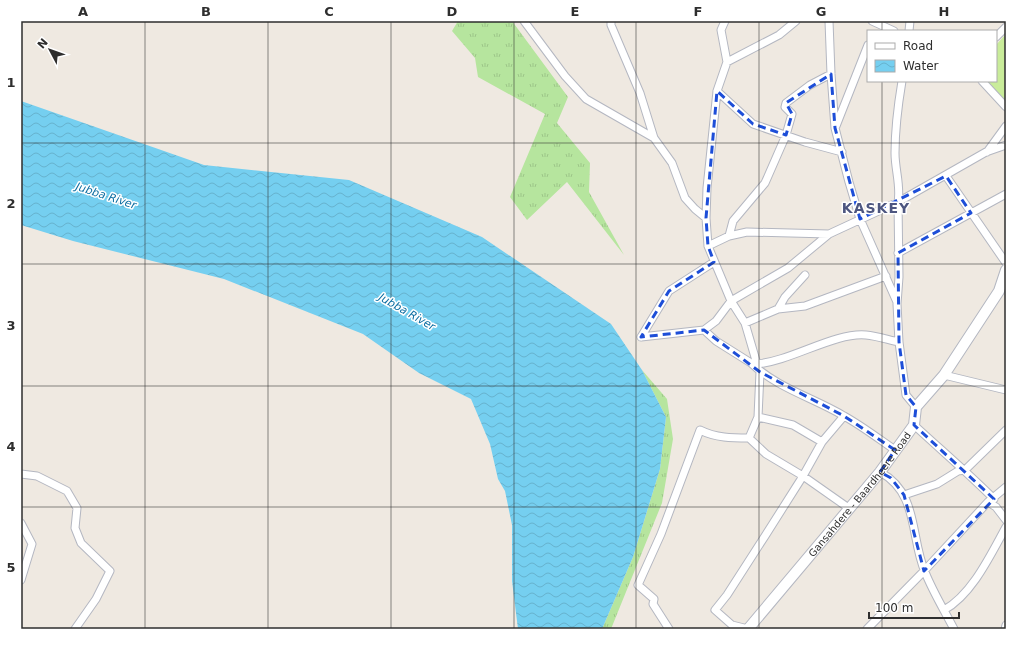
<svg xmlns="http://www.w3.org/2000/svg" width="1027" height="650" font-family="'DejaVu Sans',sans-serif">
<style>
.grass{fill:url(#grass-tufts)}
.pitch{fill:#c9ec9a}
.water{fill:url(#water-waves)}
.lines{fill:none;stroke-linecap:round;stroke-linejoin:round}
.minor-casing{stroke:#b4b7c1;stroke-width:9}
.secondary-casing{stroke:#b4b7c1;stroke-width:12}
.minor{stroke:#fff;stroke-width:7}
.secondary{stroke:#fff;stroke-width:10}
.marked{fill:none;stroke:#1d4ed8;stroke-width:3;stroke-dasharray:8 5;stroke-linejoin:round}
.grid{fill:none;stroke:#2e2e2e;stroke-width:1;stroke-opacity:0.55}
.labels{text-anchor:middle;dominant-baseline:central;stroke-width:3;stroke-linejoin:round;paint-order:stroke}
.street-label{font-size:10px;fill:#2e2e2e;stroke:#fff}
.water-label{font-size:11px;font-style:italic;fill:#0d6fa3;stroke:#fff}
.district-label{font-size:14px;font-weight:bold;letter-spacing:1px;fill:#4d5680;stroke:#fff}
.neatline{fill:none;stroke:#2e2e2e;stroke-width:1.5}
.grid-label{font-size:13px;text-anchor:middle;font-weight:bold;fill:#2e2e2e}
</style>
<defs>
<pattern id="grass-tufts" width="24" height="20" patternUnits="userSpaceOnUse"><rect width="24" height="20" fill="#b6e59e"/><path d="M3 7l-1-3M5 7V3M7 7l1-3M15 17l-1-3M17 17v-4M19 17l1-3" fill="none" stroke="#9dc588"/></pattern>
<pattern id="water-waves" width="16" height="10" patternUnits="userSpaceOnUse"><rect width="16" height="10" fill="#75cff0"/><path d="M0 5q4-4 8 0t8 0" fill="none" stroke="#66b2ce"/></pattern>
</defs>
<rect width="100%" height="100%" fill="#efe9e1"/>
<path class="grass" d="M 458,21 L 512,21 L 568,97 L 557,123 L 590,163 L 589,192 L 624,255 L 567,182 L 527,220 L 510,197 L 545,114 L 478,77 L 475,58 L 452,31 Z
M 642,370 L 667,399 L 673,439 L 662,503 L 611,629 L 602,629 L 633,557 L 660,469 L 666,417 Z"/>
<path class="pitch" d="M 1006,34 L 1006,101 L 985,81 L 996,81 L 996,45 Z"/>
<path class="water" d="M 21,101 L 204,165 L 349,180 L 482,237 L 611,324 L 642,370 L 666,417 L 660,469 L 633,557 L 602,629 L 518,629 L 512,581 L 512,525 L 505,491 L 498,479 L 490,444 L 471,399 L 419,373 L 363,334 L 224,279 L 73,241 L 21,225 Z"/>
<g class="lines">
<g class="minor-casing">
<path id="minor" d="M 524,21 L 565,76 L 586,99 L 654,138 L 672,163 L 685,198 L 695,209 L 706,218 L 708,246 L 731,301 L 745,323 L 757,364 L 751,363 C 777,388 814,398 844,416 C 862,426 879,439 895,450
M 611,21 L 611,25 L 640,93 L 654,138
M 829,21 L 831,74 L 835,128 L 849,182 L 860,219 L 897,302
M 872,21 L 894,31
M 909,31 L 910,21
M 996,37 L 1006,27
M 727,62 L 779,35 L 796,21
M 902,81 C 898,105 895,129 895,153 C 895,170 901,186 898,202 L 899,277 L 897,304 L 899,342 L 906,395 L 916,407
M 982,81 L 1006,107
M 717,91 L 753,124 L 805,142 L 842,152
M 836,126 L 868,45
M 987,152 L 1006,126
M 946,176 L 1006,263
M 706,218 L 707,188 L 717,91 L 727,62 L 721,30 L 725,21
M 729,236 L 733,221 L 765,183 L 786,135 L 792,114 L 785,107 L 786,103 L 810,85 L 831,74
M 708,246 L 729,236 L 747,232 L 829,234
M 898,253 L 1006,194
M 778,309 L 805,306 L 886,276
M 745,323 L 778,309 L 785,297 L 805,275
M 704,330 L 716,341 L 751,363
M 641,337 L 704,330 L 716,321 L 731,301 L 788,268 L 829,234 L 898,202 L 986,152 L 1006,145
M 641,337 L 669,291 L 714,262
M 757,364 C 791,361 835,332 866,335 C 877,336 889,340 899,342
M 760,372 L 758,417 L 793,425 L 822,442
M 944,375 L 1006,390
M 914,425 C 941,450 968,473 994,499
M 749,438 L 758,417
M 880,472 C 919,493 910,537 925,572 C 933,592 944,610 954,629
M 21,474 L 37,476 L 67,491 L 77,508 L 75,528 L 81,543 L 110,571 L 96,599 L 75,629
M 904,495 L 937,484 L 958,471 L 965,470 L 1006,430
M 988,502 L 996,507 L 1006,520
M 21,523 L 32,544 L 21,580
M 944,610 C 972,595 991,554 1006,527
M 669,629 L 653,604 L 654,599 L 638,585 L 661,534 L 700,430 C 716,438 732,438 749,438 L 766,454 L 803,476 L 850,509
M 748,629 L 732,625 L 715,610 L 727,595 L 765,536 L 803,476 L 822,442 L 844,416
M 867,629 L 924,571 L 988,502 L 1006,487
M 1005,629 L 1006,625"/>
</g>
<g class="secondary-casing">
<g id="secondary">
<path id="s1" d="M 748,629 L 880,472 L 914,425 L 916,407 L 944,375 L 999,291 L 1006,270"/>
</g>
</g>
<use href="#minor" class="minor"/>
<use href="#secondary" class="secondary"/>
</g>
<path class="marked" d="M 831,74 L 835,128 L 860,219 L 946,176 L 971,213 L 898,253 L 899,342 L 906,395 L 916,407 L 914,425 L 994,499 L 924,571 L 904,495 L 891,478 L 880,472 L 895,450 L 844,416 L 760,372 L 704,330 L 641,337 L 669,291 L 714,262 L 708,246 L 706,218 L 717,91 L 753,124 L 786,135 L 792,114 L 786,103 Z"/>
<path class="grid" d="M 145,21 L 145,629M 268,21 L 268,629M 391,21 L 391,629M 514,21 L 514,629M 636,21 L 636,629M 759,21 L 759,629M 882,21 L 882,31M 882,81 L 882,629M 21,143 L 1006,143M 21,264 L 1006,264M 21,386 L 1006,386M 21,507 L 1006,507"/>
<g class="labels">
<g class="street-label">
<text stroke="none"><textPath href="#s1" startOffset="175">Gansahdere - Baardheere Road</textPath></text>
</g>
<g class="water-label">
<text transform="translate(106 196) rotate(18)">Jubba River</text>
<text transform="translate(407 312) rotate(30)">Jubba River</text>
</g>
<g class="district-label">
<text x="876" y="208">KASKEY</text>
</g>
</g>
<rect width="1027" height="650" fill="none" stroke="#ffffff" stroke-width="44"/>
<rect x="867" y="30" width="130" height="52" fill="#ffffff" stroke="#ababab"/>
<rect x="875" y="43" width="20" height="6" fill="#ffffff" stroke="#ababab"/>
<text x="903" y="50" font-size="12" fill="#2e2e2e">Road</text>
<rect x="875" y="60" width="20" height="12" fill="url(#water-waves)" stroke="#ababab"/>
<text x="903" y="70" font-size="12" fill="#2e2e2e">Water</text>
<g transform="translate(50 50) rotate(311)" stroke="#ffffff" stroke-width="3" paint-order="stroke">
<path d="M0-3L7 15L0 10L-7 15Z" fill="#2e2e2e"/>
<text y="-6" font-size="11" font-weight="bold" text-anchor="middle" fill="#2e2e2e">N</text>
</g>
<path d="M869 612v6h90v-6" fill="none" stroke="#2e2e2e" stroke-width="2"/>
<text x="875" y="612" font-size="12" fill="#2e2e2e" stroke="#ffffff" stroke-width="3" paint-order="stroke">100 m</text>
<rect x="22" y="22" width="983" height="606" class="neatline"/>
<g class="grid-label">
<text x="83" y="16">A</text>
<text x="206" y="16">B</text>
<text x="329" y="16">C</text>
<text x="452" y="16">D</text>
<text x="575" y="16">E</text>
<text x="698" y="16">F</text>
<text x="821" y="16">G</text>
<text x="944" y="16">H</text>
<text x="11" y="87">1</text>
<text x="11" y="208">2</text>
<text x="11" y="330">3</text>
<text x="11" y="451">4</text>
<text x="11" y="572">5</text>
</g>
</svg>
